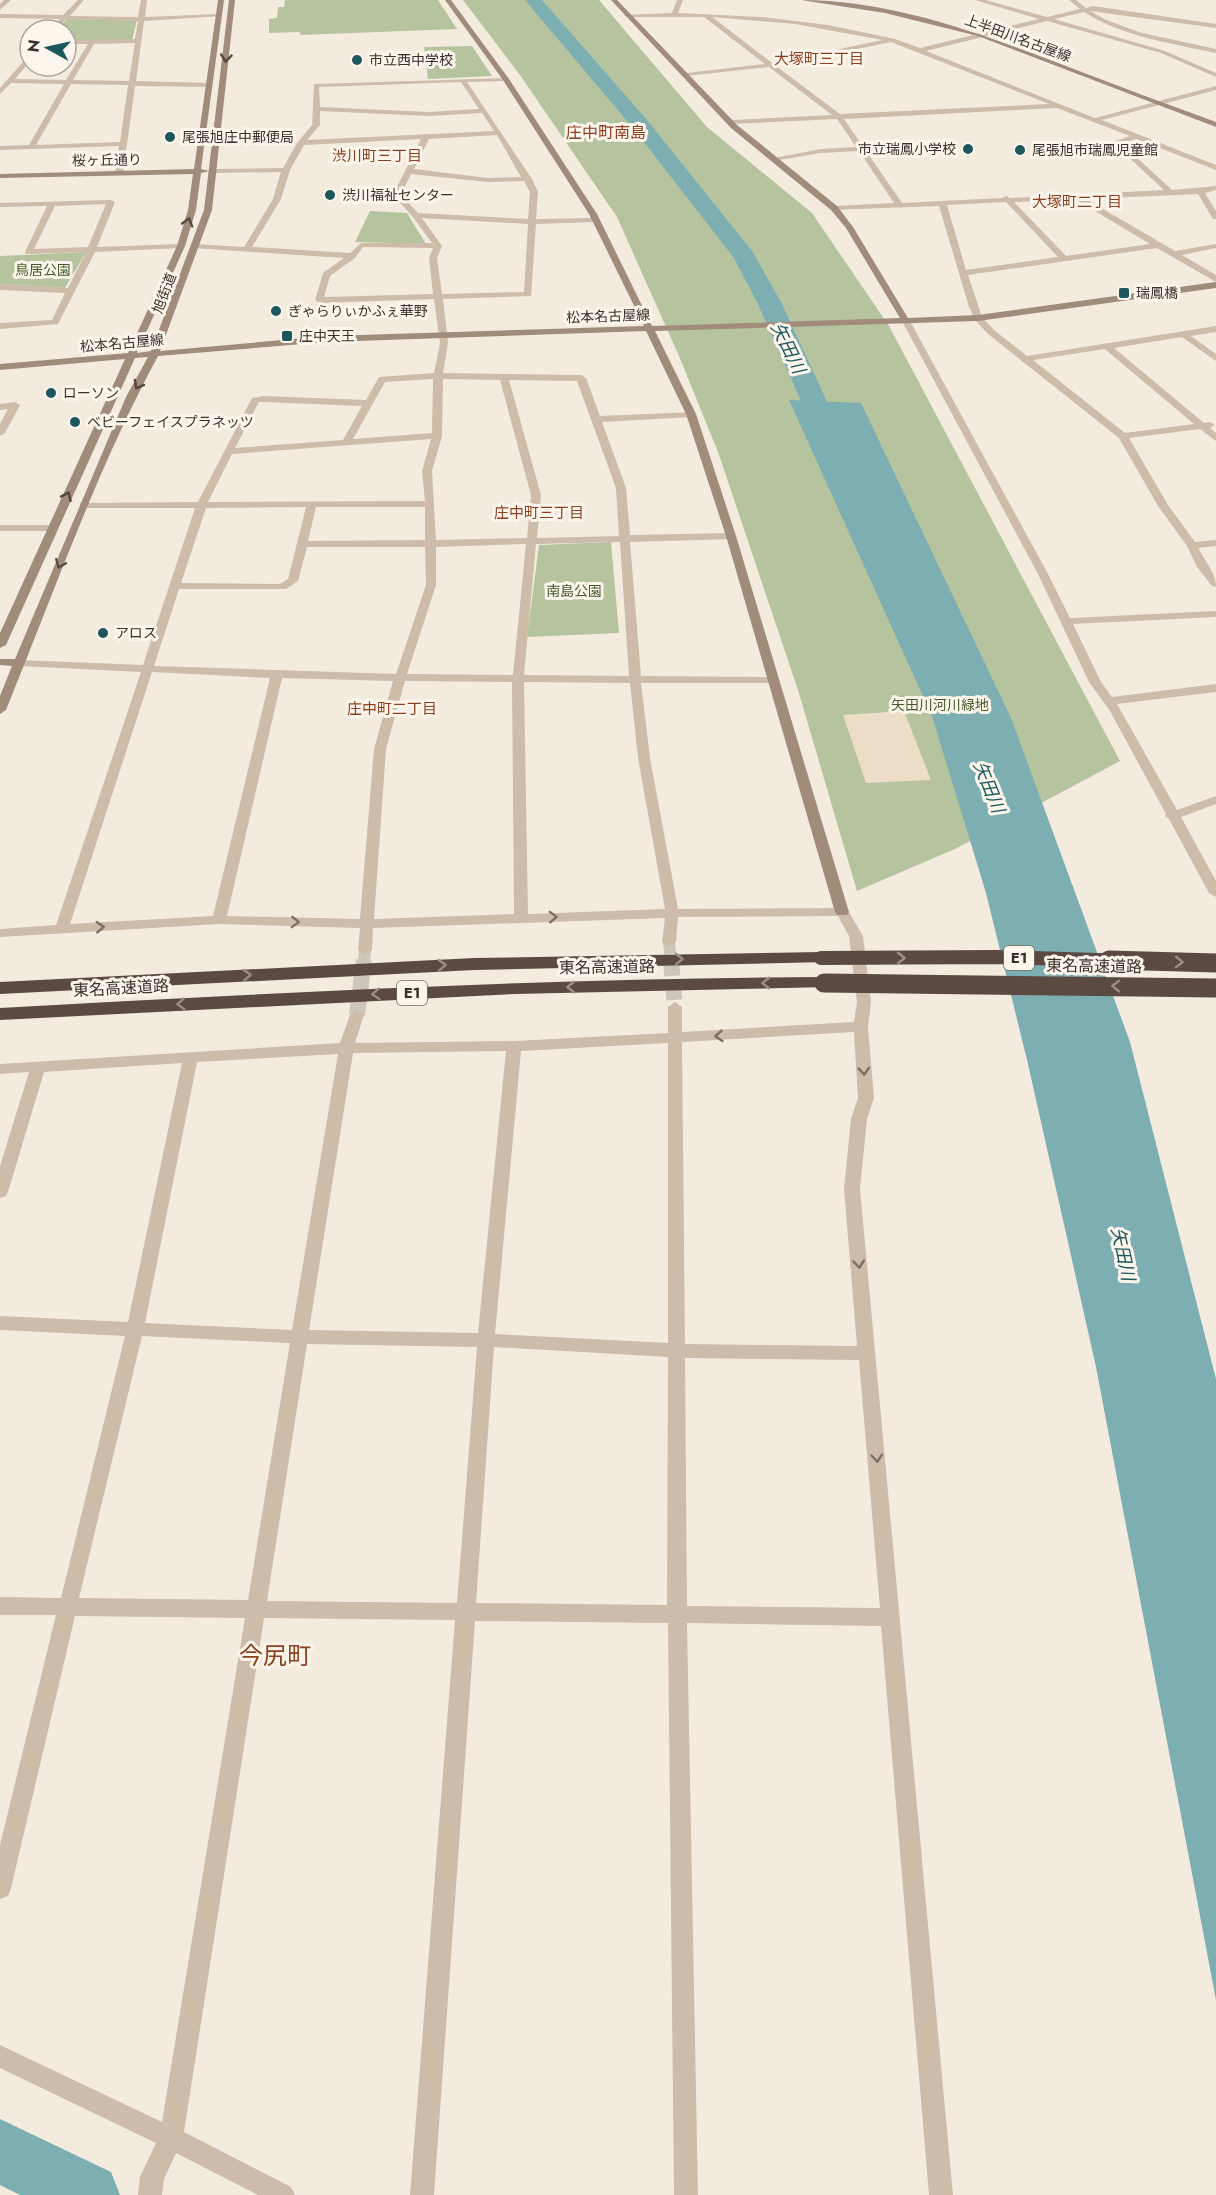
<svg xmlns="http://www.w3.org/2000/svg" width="1216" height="2195" font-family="Jost,'Noto Sans JP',sans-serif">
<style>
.green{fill:#b5c49e}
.plaza{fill:#ecddc6}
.water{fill:#7daeb2}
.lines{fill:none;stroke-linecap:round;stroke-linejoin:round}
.river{fill:#7daeb2;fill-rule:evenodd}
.street-tunnel-far1{stroke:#cfc6bb;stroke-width:12;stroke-dasharray:12 6;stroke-linecap:butt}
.street-tunnel{stroke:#cfc6bb;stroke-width:16;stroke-dasharray:16 8;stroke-linecap:butt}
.street{fill:#cdbcaa;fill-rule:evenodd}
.secondary{fill:#a18b7b;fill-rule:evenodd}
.highway{fill:#5b4a41;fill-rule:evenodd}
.highway-bridge-far1{stroke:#5b4a41;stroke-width:14}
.highway-bridge{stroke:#5b4a41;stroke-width:19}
.oneway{stroke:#54473e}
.oneway2{stroke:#7c6f64}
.oneway3{stroke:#9b8e85}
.poi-dot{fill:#1d575e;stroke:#fbf5ec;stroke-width:2}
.labels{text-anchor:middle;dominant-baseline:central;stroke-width:6;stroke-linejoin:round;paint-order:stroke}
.far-street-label{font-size:14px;fill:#3a302a;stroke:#fbf5ec}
.far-poi-label{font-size:14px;fill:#3a302a;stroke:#fbf5ec;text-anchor:start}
.far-park-label{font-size:14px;fill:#475a2c;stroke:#fbf5ec}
.far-neighbourhood-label{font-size:15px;fill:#8d3f1f;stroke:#fbf5ec}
.shield{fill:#fbf5ec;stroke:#746b64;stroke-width:1.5}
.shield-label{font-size:15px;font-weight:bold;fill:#3a302a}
.far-quarter-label{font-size:16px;fill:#8d3f1f;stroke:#fbf5ec}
.street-label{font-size:16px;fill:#3a302a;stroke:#fbf5ec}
.water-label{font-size:18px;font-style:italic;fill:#1d575e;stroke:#fbf5ec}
.near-quarter-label{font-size:24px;fill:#8d3f1f;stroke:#fbf5ec}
</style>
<rect width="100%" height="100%" fill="#f4ebdf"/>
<path class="green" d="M 285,0 L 438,0 L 457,29 L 300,35 L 300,32 L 269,33 L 269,19 L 277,18 L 278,7 L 284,7 Z
M 463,0 L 599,0 L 707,127 L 812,213 L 889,326 L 1120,761 L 957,848 L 857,891 L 798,690 L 718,452 L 679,356 L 617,217 L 520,75 Z
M 67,19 L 137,20 L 132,40 L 66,40 L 66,30 L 57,30 Z
M 472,46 L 492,76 L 428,79 L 424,47 Z
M 370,211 L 407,213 L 426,244 L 355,242 Z
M 86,252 L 65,288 L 0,284 L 0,256 Z
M 611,542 L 619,633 L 527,637 L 539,545 Z"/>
<path class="plaza" d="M 904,711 L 931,780 L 866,783 L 843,715 Z"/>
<path class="water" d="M 789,400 L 861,403 L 1011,718 L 1130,1042 L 1216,1379 L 1216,2000 L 1096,1367 L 1028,1064 L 986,893 L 932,716 Z"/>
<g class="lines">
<path class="river" d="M 525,0 L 542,0 L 647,120 L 752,251 L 781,302 L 840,430 L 853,450 L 849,456 L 840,458 L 831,456 L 814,430 L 757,302 L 734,258 L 633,128 Z
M 0,2119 L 111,2172 L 120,2195 L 20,2195 L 0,2185 Z"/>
<path class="street-tunnel-far1" d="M 669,942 L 671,962
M 364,962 L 365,950"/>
<path class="street-tunnel" d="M 671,960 L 675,1007
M 357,1015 L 364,960"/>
<path class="street" d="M 4,0 L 11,0 L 0,10 L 0,4 Z
M 78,0 L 84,0 L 70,16 L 138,17 L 141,0 L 147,0 L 145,17 L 219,14 L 222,16 L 144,21 L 136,81 L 210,83 L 213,85 L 210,87 L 135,86 L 123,173 L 119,175 L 115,173 L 119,146 L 0,150 L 0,146 L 29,145 L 64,84 L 11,83 L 0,94 L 0,88 L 28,56 L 30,55 L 30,61 L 15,79 L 66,80 L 88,44 L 66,44 L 66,40 L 135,39 L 138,21 L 66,19 L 57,30 L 50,30 L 60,19 L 0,18 L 0,14 L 63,15 ZM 135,43 L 129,81 L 73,80 L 94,44 ZM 71,84 L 128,85 L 120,142 L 36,145 Z
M 677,0 L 683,0 L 678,13 L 761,17 L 828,25 L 895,39 L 920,48 L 1039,19 L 975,0 L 985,0 L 1047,17 L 1080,9 L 1069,0 L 1076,0 L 1086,8 L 1093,6 L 1216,24 L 1216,28 L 1090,11 L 1106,20 L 1142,33 L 1216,49 L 1216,53 C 1171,43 1123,37 1084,12 L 1054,19 L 1165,51 L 1216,73 L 1216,77 L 1161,53 L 1047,21 L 926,51 L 1095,118 L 1216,86 L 1216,90 L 1102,120 L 1216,165 L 1216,170 L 1137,139 L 1121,143 L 1172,190 L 1216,186 L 1216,190 L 1205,193 L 1216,211 L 1216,219 L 1213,219 L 1198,194 L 1086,199 L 1175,251 L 1216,244 L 1216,248 L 1182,255 L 1216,275 L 1216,282 L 1157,248 L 968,275 L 982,317 L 994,330 L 1027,356 L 1216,326 L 1216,332 L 1191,336 L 1216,354 L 1216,361 L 1182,337 L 1114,348 L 1204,423 L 1210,422 L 1215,425 L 1210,428 L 1216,433 L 1216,441 L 1200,429 L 1129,438 L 1168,505 L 1195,542 L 1216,540 L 1216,546 L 1198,548 C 1205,561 1216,573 1216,587 L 1212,586 L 1197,567 L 1187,546 L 1158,506 L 1119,438 L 988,334 L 975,320 L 969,307 L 939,206 L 831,210 L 830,208 L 834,206 L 894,203 L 859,151 L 821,153 L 773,161 L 769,159 L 821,149 L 856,147 L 837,119 L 729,124 L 732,120 L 832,115 L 769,67 L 685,76 L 687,73 L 765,64 L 704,17 L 627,17 L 624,15 L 672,13 ZM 712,17 L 795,24 L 883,40 L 772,63 ZM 891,42 L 1049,104 L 840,114 L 776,66 ZM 1057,108 L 1130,136 L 1112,142 L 1164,190 L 1010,198 L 1006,196 L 1002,198 L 902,203 L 844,119 ZM 1075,199 L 1150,244 L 1066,256 L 1014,202 ZM 1006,202 L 1058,257 L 966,270 L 947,205 ZM 1105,349 L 1106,350 L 1194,424 L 1125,433 L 1033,360 Z
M 508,78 L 506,81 L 467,82 L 532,179 L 538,192 L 536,219 L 595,218 L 599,220 L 595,222 L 536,224 L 531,296 L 443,299 L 448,343 L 443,373 L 581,375 L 586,378 L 600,416 L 694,412 L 694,416 L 691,417 L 602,422 L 626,488 L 630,535 L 731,533 L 736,536 L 731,539 L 630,542 L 641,676 L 774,677 L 780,680 L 774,683 L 641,683 L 650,758 L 678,909 L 842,908 L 847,909 L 863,936 L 871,1002 L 868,1027 L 874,1098 L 867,1119 L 860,1189 L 953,2195 L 929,2195 L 881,1626 L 687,1623 L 698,2195 L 674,2195 L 668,1623 L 475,1621 L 434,2195 L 410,2195 L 455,1620 L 264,1618 L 184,2132 L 291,2187 L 295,2195 L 258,2195 L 176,2153 L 164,2179 L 162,2195 L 138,2195 L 140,2177 L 156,2143 L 0,2068 L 0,2045 L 162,2122 L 245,1618 L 75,1616 L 11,1888 L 8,1896 L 0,1899 L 0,1845 L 56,1615 L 0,1615 L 0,1597 L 61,1598 L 125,1336 L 0,1330 L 0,1316 L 128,1322 L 182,1063 L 44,1072 L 8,1192 L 6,1196 L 0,1198 L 0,1166 L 29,1072 L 0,1074 L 0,1064 L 340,1043 L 350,1015 L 357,1010 L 364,1015 L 355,1043 L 514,1041 L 668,1033 L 668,1007 L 675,1002 L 682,1007 L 682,1032 L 854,1022 L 857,1002 L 849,936 L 838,916 L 678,917 L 676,942 L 669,947 L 662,942 L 665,918 L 373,928 L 372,950 L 365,955 L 358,950 L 360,928 L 219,924 L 0,937 L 0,929 L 56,925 L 141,672 L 20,666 L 14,663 L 20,660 L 143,665 L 195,508 L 84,508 L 80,507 L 80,503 L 198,502 L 252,398 L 264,396 L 366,400 L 379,377 L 434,373 L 440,343 L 434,299 L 319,303 L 315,300 L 323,273 L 344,258 L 193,248 L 192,246 L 196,244 L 244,247 L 273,199 L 281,172 L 214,173 L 210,171 L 214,169 L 283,168 L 297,143 L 312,125 L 314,84 ZM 461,82 L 479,109 L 429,112 L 320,107 L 319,87 ZM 320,111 L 429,116 L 482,113 L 494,131 L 307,140 L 320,125 ZM 497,135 L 521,177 L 488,178 L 414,169 L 429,139 ZM 421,139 L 393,195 L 413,217 L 432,243 L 361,243 L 350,253 L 252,247 L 281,199 L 290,170 L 304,145 ZM 411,174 L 488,182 L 524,181 L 530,192 L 528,219 L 418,213 L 401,195 ZM 422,218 L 528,224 L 524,292 L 442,294 L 437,258 L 442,246 ZM 363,247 L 433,248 L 429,258 L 433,294 L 324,297 L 330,276 L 355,258 ZM 433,379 L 432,433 L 353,439 L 385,382 ZM 443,379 L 500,380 L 531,495 L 527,538 L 436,540 L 432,471 L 442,436 ZM 509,380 L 577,381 L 616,488 L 619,536 L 537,538 L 541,495 ZM 259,402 L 264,402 L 362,406 L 343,440 L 235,448 ZM 431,439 L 422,471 L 425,501 L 208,502 L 232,454 ZM 306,507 L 288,579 L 280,584 L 181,583 L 206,508 ZM 316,507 L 425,507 L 425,540 L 308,541 ZM 620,542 L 629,676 L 524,675 L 536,544 ZM 526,544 L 513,675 L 407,674 L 436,585 L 436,547 ZM 307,547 L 425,547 L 426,585 L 396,674 L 154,666 L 179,589 L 286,589 L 298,581 ZM 152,672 L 270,678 L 213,916 L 70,924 ZM 282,678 L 393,681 L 374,749 L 360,919 L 227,916 ZM 405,681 L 512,682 L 514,914 L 374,919 L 386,749 ZM 524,682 L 630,683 L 638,758 L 665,909 L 528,914 ZM 854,1032 L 858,1098 L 851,1119 L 844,1189 L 857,1346 L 685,1344 L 682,1042 ZM 668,1043 L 668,1343 L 495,1334 L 521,1051 ZM 506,1051 L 478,1333 L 309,1330 L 353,1053 ZM 338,1054 L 292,1330 L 145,1323 L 197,1062 ZM 142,1336 L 290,1343 L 248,1600 L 79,1598 ZM 307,1344 L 477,1347 L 457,1603 L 267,1601 ZM 494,1347 L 668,1357 L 667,1605 L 476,1603 ZM 685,1358 L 859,1360 L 880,1608 L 687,1606 Z
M 111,200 L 115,202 L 97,247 L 181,244 L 185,246 L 181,248 L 95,252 L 58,324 L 0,329 L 0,323 L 52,320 L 65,293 L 0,290 L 0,284 L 68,288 L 86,252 L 26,254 L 25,252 L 47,206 L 0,207 L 0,203 ZM 106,204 L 88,247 L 34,249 L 55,206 Z
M 903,319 L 910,321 L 1048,574 L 1070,618 L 1216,611 L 1216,617 L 1073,624 L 1101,682 L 1112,697 L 1216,684 L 1216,692 L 1117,704 L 1177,810 L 1216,796 L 1216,804 L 1181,817 L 1216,881 L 1216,897 L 1209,893 L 1169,819 L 1165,816 L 1166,814 L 1110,711 L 1089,682 L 1038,574 L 902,321 Z
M 15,402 L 20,405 L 5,433 L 0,436 L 0,424 L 8,409 L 0,410 L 0,404 Z
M 0,525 L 52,525 L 57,528 L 52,531 L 0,531 Z"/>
<path class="secondary" d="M 218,0 L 224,0 L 201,169 L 209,171 L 201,173 L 196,210 L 185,246 L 137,353 L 151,351 L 204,210 L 229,0 L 235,0 L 212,210 L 160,351 L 327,336 L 644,326 L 589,214 L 503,80 L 445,0 L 451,0 L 509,79 L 597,214 L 652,326 L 900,318 L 846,228 L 831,210 L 731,128 L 611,0 L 617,0 L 737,125 L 837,206 L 853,227 L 908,318 L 978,315 L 1216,282 L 1216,288 L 978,321 L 655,331 L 696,414 L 736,536 L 849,912 L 847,915 L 837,915 L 835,912 L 726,536 L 686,414 L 646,331 L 327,342 L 158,356 C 97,469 54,592 6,710 L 0,714 L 0,696 L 12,666 L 0,665 L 0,659 L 15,659 L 126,397 L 148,357 L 135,358 L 6,645 L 0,648 L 0,633 L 125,359 L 0,370 L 0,364 L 128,353 L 177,246 L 188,210 L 193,174 L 0,178 L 0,174 L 194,169 Z
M 801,0 C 892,0 982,34 1066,66 C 1116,85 1166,104 1216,122 L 1216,127 L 978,36 L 885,13 Z"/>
<path class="highway" d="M 821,952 L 827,954 L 829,958 L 827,962 L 474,970 L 0,994 L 0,982 L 474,958 Z
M 824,977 L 830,979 L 832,983 L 830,987 L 515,994 L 0,1020 L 0,1008 C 275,993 549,978 824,977 Z"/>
<path class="highway-bridge-far1" d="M 821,958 L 999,957 L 1164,962"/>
<path class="highway-bridge" d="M 1109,960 L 1216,963
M 824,983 L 1216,988"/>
</g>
<defs><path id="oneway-chevron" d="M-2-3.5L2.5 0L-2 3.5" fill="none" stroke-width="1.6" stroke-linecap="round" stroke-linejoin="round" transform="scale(1.5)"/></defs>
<g class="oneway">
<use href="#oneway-chevron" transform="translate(226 58) rotate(96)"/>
<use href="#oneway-chevron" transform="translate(188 222) rotate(-74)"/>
<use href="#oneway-chevron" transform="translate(138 385) rotate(119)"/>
<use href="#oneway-chevron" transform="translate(67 496) rotate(-66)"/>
<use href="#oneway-chevron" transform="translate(60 564) rotate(112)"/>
</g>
<g class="oneway2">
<use href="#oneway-chevron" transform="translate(553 917) rotate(-2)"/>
<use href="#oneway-chevron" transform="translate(295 922) rotate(2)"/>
<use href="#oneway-chevron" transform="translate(100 927) rotate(-3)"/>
<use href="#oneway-chevron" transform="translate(719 1036) rotate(176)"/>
<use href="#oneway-chevron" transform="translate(864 1071) rotate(86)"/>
<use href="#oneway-chevron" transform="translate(859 1264) rotate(84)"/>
<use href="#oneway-chevron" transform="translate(877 1458) rotate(85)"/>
</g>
<g class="oneway3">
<use href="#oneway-chevron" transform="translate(901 958)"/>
<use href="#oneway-chevron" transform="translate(679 959) rotate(-1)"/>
<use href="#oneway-chevron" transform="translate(1179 962) rotate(1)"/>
<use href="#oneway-chevron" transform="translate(442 965) rotate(-3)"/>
<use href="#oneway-chevron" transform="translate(247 975) rotate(-3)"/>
<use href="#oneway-chevron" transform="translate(766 983) rotate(-180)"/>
<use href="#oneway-chevron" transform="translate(1116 986) rotate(-179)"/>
<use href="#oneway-chevron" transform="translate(571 987) rotate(179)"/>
<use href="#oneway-chevron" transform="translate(376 994) rotate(177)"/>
<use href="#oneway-chevron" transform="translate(181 1004) rotate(177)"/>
</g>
<g class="poi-dot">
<circle cx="357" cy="60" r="6"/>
<circle cx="170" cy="137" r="6"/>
<circle cx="968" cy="149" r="6"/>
<circle cx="1020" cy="150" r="6"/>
<circle cx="330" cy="195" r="6"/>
<rect x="1118" y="287" width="12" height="12" rx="3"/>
<circle cx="276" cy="311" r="6"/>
<rect x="281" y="330" width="12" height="12" rx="3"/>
<circle cx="51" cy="393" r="6"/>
<circle cx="75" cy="422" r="6"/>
<circle cx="103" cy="633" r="6"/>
</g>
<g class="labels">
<g class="far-street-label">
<text transform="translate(1018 38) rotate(20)">上半田川名古屋線</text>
<text transform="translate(107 160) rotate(-1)">桜ヶ丘通り</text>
<text transform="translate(164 293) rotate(-69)">旭街道</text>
<text transform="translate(608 316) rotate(-2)">松本名古屋線</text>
<text transform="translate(122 343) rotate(-5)">松本名古屋線</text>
</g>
<g class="far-poi-label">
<text x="369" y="60">市立西中学校</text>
<text x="182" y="137">尾張旭庄中郵便局</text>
<text x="956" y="149" text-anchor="end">市立瑞鳳小学校</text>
<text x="1032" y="150">尾張旭市瑞鳳児童館</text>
<text x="342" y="195">渋川福祉センター</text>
<text x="1136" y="293">瑞鳳橋</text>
<text x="288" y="311">ぎゃらりぃかふぇ華野</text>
<text x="299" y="336">庄中天王</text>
<text x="63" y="393">ローソン</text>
<text x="87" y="422">ベビーフェイスプラネッツ</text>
<text x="115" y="633">アロス</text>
</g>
<g class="far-park-label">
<text x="43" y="270">鳥居公園</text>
<text x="574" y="591">南島公園</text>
<text x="940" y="705">矢田川河川緑地</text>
</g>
<g class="far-neighbourhood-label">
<text x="819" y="59">大塚町三丁目</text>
<text x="377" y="156">渋川町三丁目</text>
<text x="1077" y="202">大塚町二丁目</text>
<text x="539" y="513">庄中町三丁目</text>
<text x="392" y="709">庄中町二丁目</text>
</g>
<g class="shield">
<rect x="1004" y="946" width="30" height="24" rx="4.5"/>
<rect x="397" y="981" width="30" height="24" rx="4.5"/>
</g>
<g class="shield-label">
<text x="1019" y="958">E1</text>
<text x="412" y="993">E1</text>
</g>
<g class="far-quarter-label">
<text x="606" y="132">庄中町南島</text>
</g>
<g class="street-label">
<text transform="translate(1094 966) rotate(1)">東名高速道路</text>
<text transform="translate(607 967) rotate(-1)">東名高速道路</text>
<text transform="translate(121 988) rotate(-3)">東名高速道路</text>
</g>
<g class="water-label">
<text transform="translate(788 348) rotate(64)">矢田川</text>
<text transform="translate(989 787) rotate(68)">矢田川</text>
<text transform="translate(1123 1254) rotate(78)">矢田川</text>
</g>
<g class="near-quarter-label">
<text x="275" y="1655">今尻町</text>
</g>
</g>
<g transform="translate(48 48) rotate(278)"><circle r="28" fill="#fbf5ec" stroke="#aea69e" stroke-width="1.5"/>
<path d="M0-4.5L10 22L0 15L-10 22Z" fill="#1d575e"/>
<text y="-9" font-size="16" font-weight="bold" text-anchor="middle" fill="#3a302a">N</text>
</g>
</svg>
